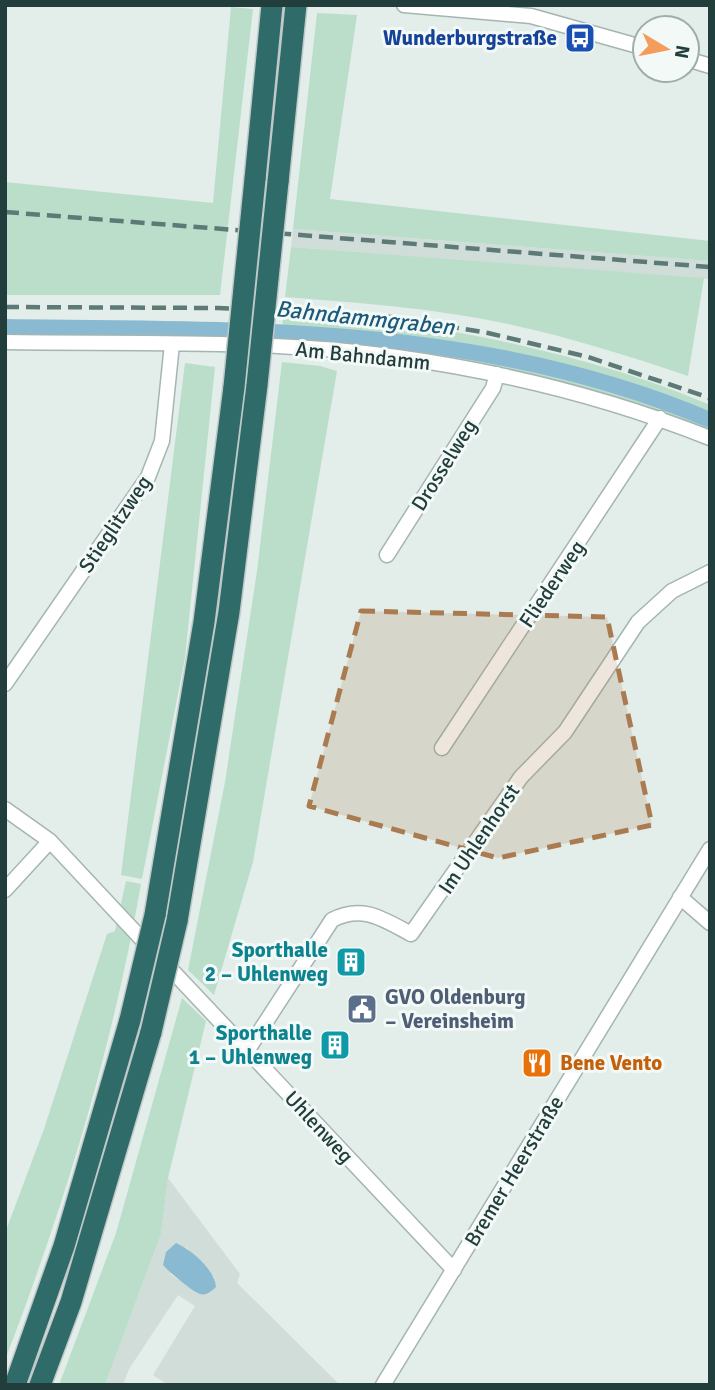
<svg xmlns="http://www.w3.org/2000/svg" width="715" height="1390" font-family="Signika,sans-serif">
<style>
.built{fill:#d1ddd9;fill-rule:evenodd}
.green{fill:#bbdecb}
.water{fill:#8abad2}
.lines{fill:none;stroke-linecap:round;stroke-linejoin:round}
.canal{stroke:#8abad2;stroke-width:16}
.minor-casing{stroke:#a5b5b2;stroke-width:17}
.highway-casing{stroke:#c1c9c8;stroke-width:24}
.minor{stroke:#fff;stroke-width:14}
.highway{stroke:#2e6b69;stroke-width:21}
.rail{stroke:#5d7a77;stroke-width:4.5;stroke-dasharray:14 7;stroke-linecap:butt}
.highway-bridge-casing{stroke:#c1c9c8;stroke-width:24;stroke-linecap:butt}
.highway-bridge{stroke:#2e6b69;stroke-width:21}
.marked{fill:#aa7b50;fill-opacity:0.2;stroke:#aa7b50;stroke-width:5;stroke-dasharray:14 9;stroke-linejoin:round}
.labels{text-anchor:middle;dominant-baseline:central;stroke-width:6;stroke-linejoin:round;paint-order:stroke}
.transit-label{font-size:21px;font-weight:bold;fill:#164399;stroke:#f3f9f7;text-anchor:end}
.street-label{font-size:21px;fill:#223e3c;stroke:#f3f9f7}
.culture-label{font-size:21px;font-weight:bold;fill:#0d838f;stroke:#f3f9f7;text-anchor:end}
.service-label{font-size:21px;font-weight:bold;fill:#4e5e75;stroke:#f3f9f7;text-anchor:start}
.food-label{font-size:21px;font-weight:bold;fill:#c56008;stroke:#f3f9f7;text-anchor:start}
.water-label{font-size:23px;font-style:italic;fill:#1c5a7b;stroke:#f3f9f7}
</style>
<rect width="100%" height="100%" fill="#e3edea"/>
<path class="built" d="M 293,229 L 710,261 L 710,279 L 291,247 Z
M 168,1178 L 240,1274 L 237,1283 L 340,1385 L 168,1385 L 153,1375 L 195,1306 L 178,1295 L 129,1369 L 123,1385 L 105,1385 L 161,1234 ZM 186,1247 L 215,1278 L 200,1294 L 170,1274 Z"/>
<path class="green" d="M 231,7 L 253,9 L 220,295 L 5,295 L 5,182 L 213,203 Z
M 317,13 L 357,15 L 330,199 L 710,241 L 710,261 L 293,229 Z
M 291,247 L 704,278 L 688,376 C 629,356 569,337 508,324 C 435,308 360,303 285,297 Z
M 283,317 C 322,319 362,319 401,324 C 494,335 624,367 710,405 L 710,430 C 571,377 429,350 281,339 Z
M 282,362 L 320,366 L 337,371 L 253,862 L 214,995 L 188,970 L 225,782 L 257,571 Z
M 185,363 L 215,367 L 185,658 L 142,879 L 121,875 Z
M 126,881 L 141,884 C 113,1046 64,1207 5,1360 L 5,1233 L 44,1129 L 107,934 L 115,931 Z
M 182,998 L 206,1021 L 168,1178 L 161,1234 L 105,1385 L 59,1385 L 116,1233 Z"/>
<path class="water" d="M 176,1243 C 192,1250 215,1270 216,1287 C 212,1291 206,1296 200,1294 C 193,1292 168,1271 163,1265 L 166,1252 Z"/>
<g class="lines">
<path class="canal" d="M 5,327 C 247,330 482,323 710,420"/>
<g class="minor-casing">
<path id="minor" d="M 404,5 L 531,16 L 645,48
M 687,59 L 710,66
M 5,342 C 132,344 273,339 397,357 C 504,372 609,398 710,438
M 387,555 L 493,388 L 497,374
M 5,684 L 148,477 L 162,441 L 172,344
M 442,748 L 660,418
M 5,809 L 50,841 L 150,948
M 5,890 L 50,841
M 680,897 L 710,923
M 164,962 L 454,1270
M 247,1051 L 332,920 C 362,904 383,919 411,934 L 521,777 L 565,732 L 638,622 L 672,591 L 710,572
M 383,1385 L 710,849"/>
</g>
<g class="highway-casing">
<path id="highway" d="M 255,179 L 272,5
M 278,182 L 296,5
M 155,915 L 204,622 L 234,387
M 177,921 L 229,612 L 257,385
M 15,1385 L 64,1246 L 130,1020
M 40,1385 L 71,1302 L 151,1032"/>
</g>
<use href="#minor" class="minor"/>
<use href="#highway" class="highway"/>
<path class="rail" d="M 5,212 L 710,267
M 5,307 L 218,308 L 392,317 L 488,333 L 588,357 L 710,398"/>
<g class="highway-bridge-casing">
<path id="highway-bridge" d="M 257,385 L 278,182
M 234,387 L 255,179
M 130,1020 L 155,915
M 151,1032 L 177,921"/>
</g>
<use href="#highway-bridge" class="highway-bridge"/>
</g>
<path class="marked" d="M 361,611 L 607,617 L 652,825 L 498,858 L 309,806 Z"/>
<defs>
<g id="bus-square" transform="scale(1.575)"><rect x="-9" y="-9" width="18" height="18" rx="4" fill="#1a4fb4" stroke="#f3f9f7"/><path d="M-5-6H5V4H4V6H2V4H-2V6H-4V4H-5ZM-3.5-4V0h7V-4ZM-3.5 1.2v1.5H-2V1.2ZM2 1.2v1.5H3.5V1.2Z" fill="#fff"/></g>
<g id="building-square" transform="scale(1.575)"><rect x="-9" y="-9" width="18" height="18" rx="4" fill="#0f9aa8" stroke="#f3f9f7"/><path d="M-4-6H4V6H1V3H-1V6H-4ZM-2.5-4.3h1.7v1.8h-1.7ZM.8-4.3h1.7v1.8H.8ZM-2.5-1h1.7V.8h-1.7ZM.8-1h1.7V.8H.8Z" fill="#fff"/></g>
<g id="civic-square" transform="scale(1.575)"><rect x="-9" y="-9" width="18" height="18" rx="4" fill="#5c6f8a" stroke="#f3f9f7"/><path d="M-.6-6.5H3V-4.5H.6V-3L4-1V1h2V6H-6V1h2V-1L-.6-3ZM-1.2 2.5V6h2.4V2.5Z" fill="#fff"/></g>
<g id="restaurant-square" transform="scale(1.575)"><rect x="-9" y="-9" width="18" height="18" rx="4" fill="#e8710a" stroke="#f3f9f7"/><path d="M-5-6h1v4h1v-4h1v4h1v-4h1v5L-1.5 .5V6h-2V.5L-5-1ZM5-6V6H3V1.5H1.5Q1.5-4 5-6Z" fill="#fff"/></g>
</defs>
<g fill-rule="evenodd">
<use href="#bus-square" x="580" y="38"/>
<use href="#building-square" x="351" y="962"/>
<use href="#civic-square" x="362" y="1009"/>
<use href="#building-square" x="335" y="1045"/>
<use href="#restaurant-square" x="537" y="1063"/>
</g>
<g class="labels">
<g class="transit-label">
<text x="557" y="38">Wunderburgstraße</text>
</g>
<g class="street-label">
<text transform="translate(363 356) rotate(6)">Am Bahndamm</text>
<text transform="translate(444 465) rotate(-58)">Drosselweg</text>
<text transform="translate(115 524) rotate(-56)">Stieglitzweg</text>
<text transform="translate(552 584) rotate(-56)">Fliederweg</text>
<text transform="translate(479 839) rotate(-56)">Im Uhlenhorst</text>
<text transform="translate(319 1127) rotate(47)">Uhlenweg</text>
<text transform="translate(514 1171) rotate(-59)">Bremer Heerstraße</text>
</g>
<g class="culture-label">
<text x="328" y="950">Sporthalle<tspan x="328" dy="24">2 – Uhlenweg</tspan></text>
<text x="312" y="1033">Sporthalle<tspan x="312" dy="24">1 – Uhlenweg</tspan></text>
</g>
<g class="service-label">
<text x="385" y="997">GVO Oldenburg<tspan x="385" dy="24">– Vereinsheim</tspan></text>
</g>
<g class="food-label">
<text x="560" y="1063">Bene Vento</text>
</g>
<g class="water-label">
<text transform="translate(365 318) rotate(6)">Bahndammgraben</text>
</g>
</g>
<rect width="715" height="1390" fill="none" stroke="#223e3c" stroke-width="14"/>
<g transform="translate(666 49) rotate(100)"><circle r="33" fill="#f3f9f7" stroke="#9faeac" stroke-width="2"/>
<path d="M0-5L12 26L0 18L-12 26Z" fill="#f39c5b"/>
<text y="-10" font-size="19" font-weight="bold" text-anchor="middle" fill="#223e3c">N</text>
</g>
</svg>
